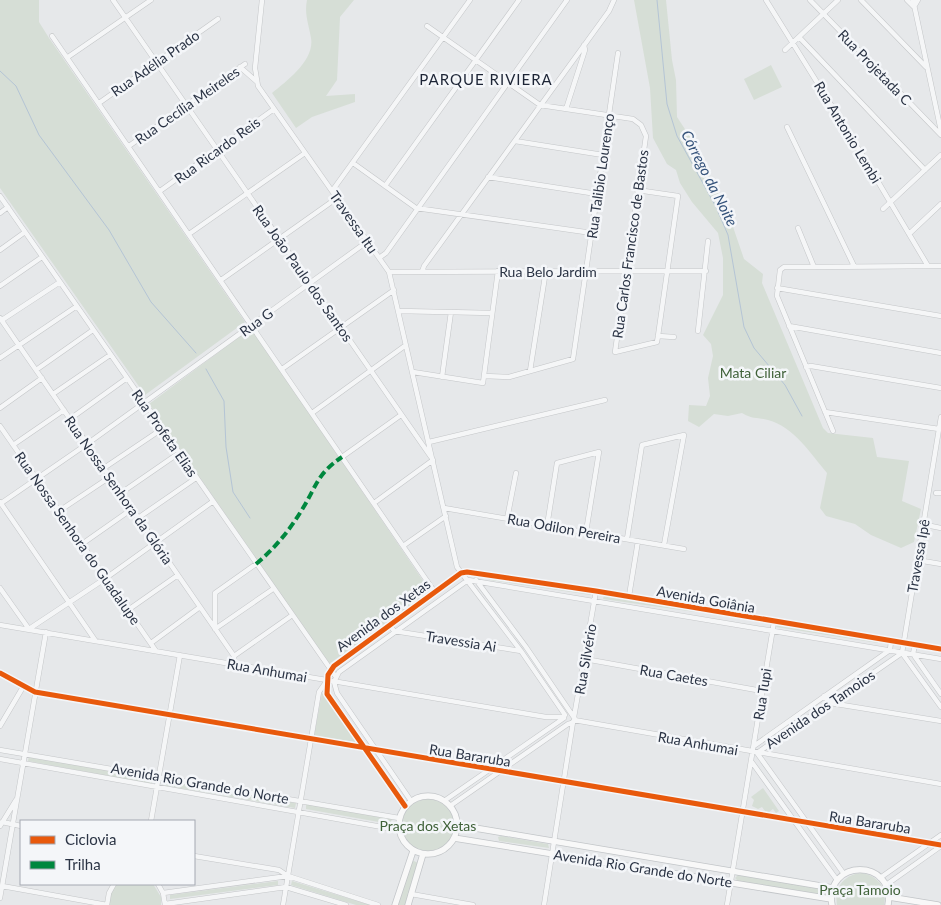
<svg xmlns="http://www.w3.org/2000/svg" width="941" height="905" font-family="Lato,sans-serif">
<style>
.green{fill:#d6ded6}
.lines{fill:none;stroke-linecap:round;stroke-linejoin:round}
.stream{stroke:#b4c4d5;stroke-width:1}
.minor-casing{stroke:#c4c6c8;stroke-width:5.5}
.major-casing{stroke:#c2c5c8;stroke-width:7}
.minor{stroke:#f5f6f7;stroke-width:4.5}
.major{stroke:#f8f8f8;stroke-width:5.5}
.quiet{stroke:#00873e;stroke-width:4;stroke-dasharray:8 4;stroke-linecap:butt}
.cycleway-casing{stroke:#f4f6f9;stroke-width:8}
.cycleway{stroke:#e8590c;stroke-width:5}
.labels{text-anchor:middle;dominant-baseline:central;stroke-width:5;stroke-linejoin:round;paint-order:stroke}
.street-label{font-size:14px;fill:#2b3445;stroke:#f4f6f9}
.park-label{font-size:14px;fill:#3f6138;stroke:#f4f6f9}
.neighbourhood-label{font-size:15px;letter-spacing:1px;fill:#1d2536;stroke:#f4f6f9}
.water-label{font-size:15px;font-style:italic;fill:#34527a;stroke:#f4f6f9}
</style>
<rect width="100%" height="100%" fill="#e6e8ea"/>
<path class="green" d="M 0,0 L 39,0 L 39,22 L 49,38 L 245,322 L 145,395 L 0,188 Z
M 307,0 L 354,0 L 340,17 L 337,80 L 326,96 L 355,94 L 355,102 L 312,117 L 296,128 L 272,93 C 287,81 315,60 311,38 C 309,25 304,14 307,0 Z
M 634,0 L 666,0 L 672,60 L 676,80 L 677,117 L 698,149 L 732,224 L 744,259 L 763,274 L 762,283 L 823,428 L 828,433 L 873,438 L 877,457 L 909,461 L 902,501 L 921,509 L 914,542 L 901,548 L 871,535 L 855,524 L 826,516 L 820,508 L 827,473 C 811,454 794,427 768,420 C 757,417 754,420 742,413 L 728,416 L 714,414 L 699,427 L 688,421 L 689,405 L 706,406 L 710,396 L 708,378 L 713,356 L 711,344 L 703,335 L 723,295 L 723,258 L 718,233 L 692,202 L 680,183 L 676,170 L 667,164 L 653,138 L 650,88 Z
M 771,65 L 782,87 L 754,100 L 744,79 Z
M 251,328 L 430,591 L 329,664 L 149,404 Z
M 489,576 L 590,593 L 591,595 L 489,580 L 487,577 Z
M 604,595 L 694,610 L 695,612 L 603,599 Z
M 777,625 L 878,641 L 878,643 L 776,627 Z
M 322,693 L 356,742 L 314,736 Z
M 29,756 L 152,778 L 152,784 L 28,761 Z
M 163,780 L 296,803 L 295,808 L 162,785 Z
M 763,788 L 779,811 L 776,813 L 773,809 L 769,812 L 765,811 L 762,807 L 758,809 L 752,806 L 754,800 L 751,797 Z
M402 825a26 26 0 1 1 52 0a26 26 0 1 1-52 0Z
M 306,804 L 392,819 L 390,824 L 306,809 Z
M 501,836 L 548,844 L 549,848 L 499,841 L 498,837 Z
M 412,860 L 418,863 L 405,905 L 398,905 Z
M 862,873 C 878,876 888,888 884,905 L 837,905 C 834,888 844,874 862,873 Z
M 739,874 L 824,888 L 827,893 L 824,896 L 738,881 L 735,878 Z
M 278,881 L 278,885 L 170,899 L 170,895 Z
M 292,881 L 370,905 L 356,905 L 291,885 Z
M 117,884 L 153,884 L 161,897 L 161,905 L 109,905 L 110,895 Z"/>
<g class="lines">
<path class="stream" d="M 657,0 L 667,104 L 677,136 L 716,207 L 728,235 L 744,327 L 754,348 L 785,385 L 802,416
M 0,71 L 16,86 L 39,135 L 109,230 L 151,302 L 196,353
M 206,369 L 224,401 L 226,447 L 233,492 L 250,518"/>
<g class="minor-casing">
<path id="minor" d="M 113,0 L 431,457
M 262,0 L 255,68 L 258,86 L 389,272 L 457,567 L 521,651 L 565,715
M 766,0 L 864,158 L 928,266
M 810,0 L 941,135
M 861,0 L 926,67
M 907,0 L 914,7 L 918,0
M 913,0 L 941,131
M 427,26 L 540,105 L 633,119 L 641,125 L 646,136 L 615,352 L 657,342 L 658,336 L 678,196 L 637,190
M 52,36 L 434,591
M 799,37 L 925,170
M 785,50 L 838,0
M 68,57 L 151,0
M 240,67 L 256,81
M 99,103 L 218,19
M 566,109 L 585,50 L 584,45
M 787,127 L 854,266
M 515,141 L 603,155
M 129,146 L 245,64
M 353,163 L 416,208 L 592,233
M 488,177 L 597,194
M 385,186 L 519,0
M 160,191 L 274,109
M 332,191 L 470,0
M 0,196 L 336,677
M 883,209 L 941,155
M 0,213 L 8,207
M 798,228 L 814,267 L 941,266
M 189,234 L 305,153
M 909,234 L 941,204
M 0,250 L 25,232
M 379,258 L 386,253 L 567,0
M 814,267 L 784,267 L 780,270 L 777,296 L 833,431
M 389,272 L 706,271
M 422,272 L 424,266 L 609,11 L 614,0
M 221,280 L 337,198
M 0,286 L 42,257
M 777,288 L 941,316
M 399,311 L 492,313
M 0,318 L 234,656 L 233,664
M 2,320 L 60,282
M 789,326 L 941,353
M 698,331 L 708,241
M 658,336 L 674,337
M 0,358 L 77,306
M 806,367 L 811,366 L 941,388
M 282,369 L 394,290
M 36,370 L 93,330
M 530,371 L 546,270
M 413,372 L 483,383 L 498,271
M 484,376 L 509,377 L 573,359 L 618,53
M 442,377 L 451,312
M 53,394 L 110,355
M 0,408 L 42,378
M 825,412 L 939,429
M 312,413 L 406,345
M 70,419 L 127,378
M 0,426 L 156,651
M 429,442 L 605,400
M 13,445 L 64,410
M 342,457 L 401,415
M 104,468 L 162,429
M 121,493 L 179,453
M 936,493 L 941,493
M 0,502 L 95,640
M 374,503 L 433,460
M 0,504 L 87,444 L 368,241
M 444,508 L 684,549
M 59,511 L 110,477
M 138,518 L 196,478
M 507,519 L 516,473
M 547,526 L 557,463 L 599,452 L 586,532
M 931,526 L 941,528
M 627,539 L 642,445 L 684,435 L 664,545
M 82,544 L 132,509
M 403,546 L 446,516
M 917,560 L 941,564
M 0,588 L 29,629
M 629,596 L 638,541
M 128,610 L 178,575
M 389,624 L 394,631 L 521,651
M 0,625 L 546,717 L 564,717
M 29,629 L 106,578 L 212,502
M 215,629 L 215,593 L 256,564
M 215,629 L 273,589
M 151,643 L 200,607
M 915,644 L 913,654 L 941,694
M 902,653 L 941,417
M 902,653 L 941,707
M 234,656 L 291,616
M 585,659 L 762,691
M 0,673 L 35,692 L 941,845
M 824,696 L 830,703 L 941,721
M 574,717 L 596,591
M 574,720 L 941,784
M 0,726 L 23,687
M 754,746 L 890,650 L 891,641
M 0,750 L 399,818
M 757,753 L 902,653
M 757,753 L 844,874
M 0,759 L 399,830
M 751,761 L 837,880
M 411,801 L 337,693 L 334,682 L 339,672 L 468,580 L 941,659
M 444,801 L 564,718
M 405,806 L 327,694 L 328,675 L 334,666 L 461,573 L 467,572 L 596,591 L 941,649
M 450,806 L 568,724 L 572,723 L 575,719 L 526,647 L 476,580
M 151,821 L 180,655
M 2,822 L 21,826
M 0,826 L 16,800
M 194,856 L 279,870 L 288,876
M 880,878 L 941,835
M 158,884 L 163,893 L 165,905
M 886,885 L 941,846
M 2,886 L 107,905
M 163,893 L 288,876 L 378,905
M 411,894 L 473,905
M 0,898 L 46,632
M 165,904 L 286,887 L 346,905
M 107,905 L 109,893 L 114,884
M 283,905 L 319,692 L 326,682
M 544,905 L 573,722
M 727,905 L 774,622"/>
</g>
<g class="major-casing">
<path id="major" d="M399 825a29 29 0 1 1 58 0a29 29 0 1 1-58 0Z
M 457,825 L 833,888
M 454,838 L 831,899
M 889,897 L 938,905
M 395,905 L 413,851
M 408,905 L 423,854
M 832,905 C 824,858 896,858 888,905"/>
</g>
<use href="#minor" class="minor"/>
<use href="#major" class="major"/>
<path class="quiet" d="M 256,564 C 275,548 290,530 303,508 C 317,485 317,474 342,457"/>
<g class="cycleway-casing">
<path id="cycleway" d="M 0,673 L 35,692 L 941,845
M 405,806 L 327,694 L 328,675 L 334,666 L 461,573 L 467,572 L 596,591 L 941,649"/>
</g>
<use href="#cycleway" class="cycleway"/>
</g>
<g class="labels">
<g class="street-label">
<text transform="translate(155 63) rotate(-35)">Rua Adélia Prado</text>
<text transform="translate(875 67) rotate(46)">Rua Projetada C</text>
<text transform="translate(187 105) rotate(-35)">Rua Cecília Meireles</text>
<text transform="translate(848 132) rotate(59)">Rua Antonio Lembi</text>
<text transform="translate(217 150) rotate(-36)">Rua Ricardo Reis</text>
<text transform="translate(600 176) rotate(-82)">Rua Talibio Lourenço</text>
<text transform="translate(354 222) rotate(55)">Travessa Itu</text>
<text transform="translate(630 244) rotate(-82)">Rua Carlos Francisco de Bastos</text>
<text x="548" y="271">Rua Belo Jardim</text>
<text transform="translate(303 273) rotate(55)">Rua João Paulo dos Santos</text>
<text transform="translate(256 322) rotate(-36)">Rua G</text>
<text transform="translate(165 433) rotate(55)">Rua Profeta Elias</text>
<text transform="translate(119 490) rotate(55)">Rua Nossa Senhora da Glória</text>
<text transform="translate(564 528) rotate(10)">Rua Odilon Pereira</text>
<text transform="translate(78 538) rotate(55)">Rua Nossa Senhora do Guadalupe</text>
<text transform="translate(918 556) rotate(-80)">Travessa Ipê</text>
<text transform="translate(706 599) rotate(10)">Avenida Goiânia</text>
<text transform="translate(383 615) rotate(-36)">Avenida dos Xetas</text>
<text transform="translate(461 641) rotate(9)">Travessia Ai</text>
<text transform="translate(585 659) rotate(-80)">Rua Silvério</text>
<text transform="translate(267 670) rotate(10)">Rua Anhumai</text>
<text transform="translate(674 675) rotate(10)">Rua Caetes</text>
<text transform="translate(762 694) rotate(-81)">Rua Tupi</text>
<text transform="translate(820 709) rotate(-34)">Avenida dos Tamoios</text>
<text transform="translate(698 743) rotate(10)">Rua Anhumai</text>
<text transform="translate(470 755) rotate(9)">Rua Bararuba</text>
<text transform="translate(200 783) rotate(10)">Avenida Rio Grande do Norte</text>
<text transform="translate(870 822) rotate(9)">Rua Bararuba</text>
<text transform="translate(643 868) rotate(9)">Avenida Rio Grande do Norte</text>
</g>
<g class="park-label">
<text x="753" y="372">Mata Ciliar</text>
<text x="428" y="825">Praça dos Xetas</text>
<text x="860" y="889">Praça Tamoio</text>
</g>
<g class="neighbourhood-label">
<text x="486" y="79">PARQUE RIVIERA</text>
</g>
<g class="water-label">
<text transform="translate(710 178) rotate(63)">Córrego da Noite</text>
</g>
</g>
<rect x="20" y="820" width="175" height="65" fill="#f4f6f9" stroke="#a4a8b1"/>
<rect x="30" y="836" width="25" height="8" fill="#e8590c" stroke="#a4a8b1"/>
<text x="65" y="845" font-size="15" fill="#2b3445">Ciclovia</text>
<rect x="30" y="861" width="25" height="8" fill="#00873e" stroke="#a4a8b1"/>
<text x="65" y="870" font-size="15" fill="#2b3445">Trilha</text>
</svg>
